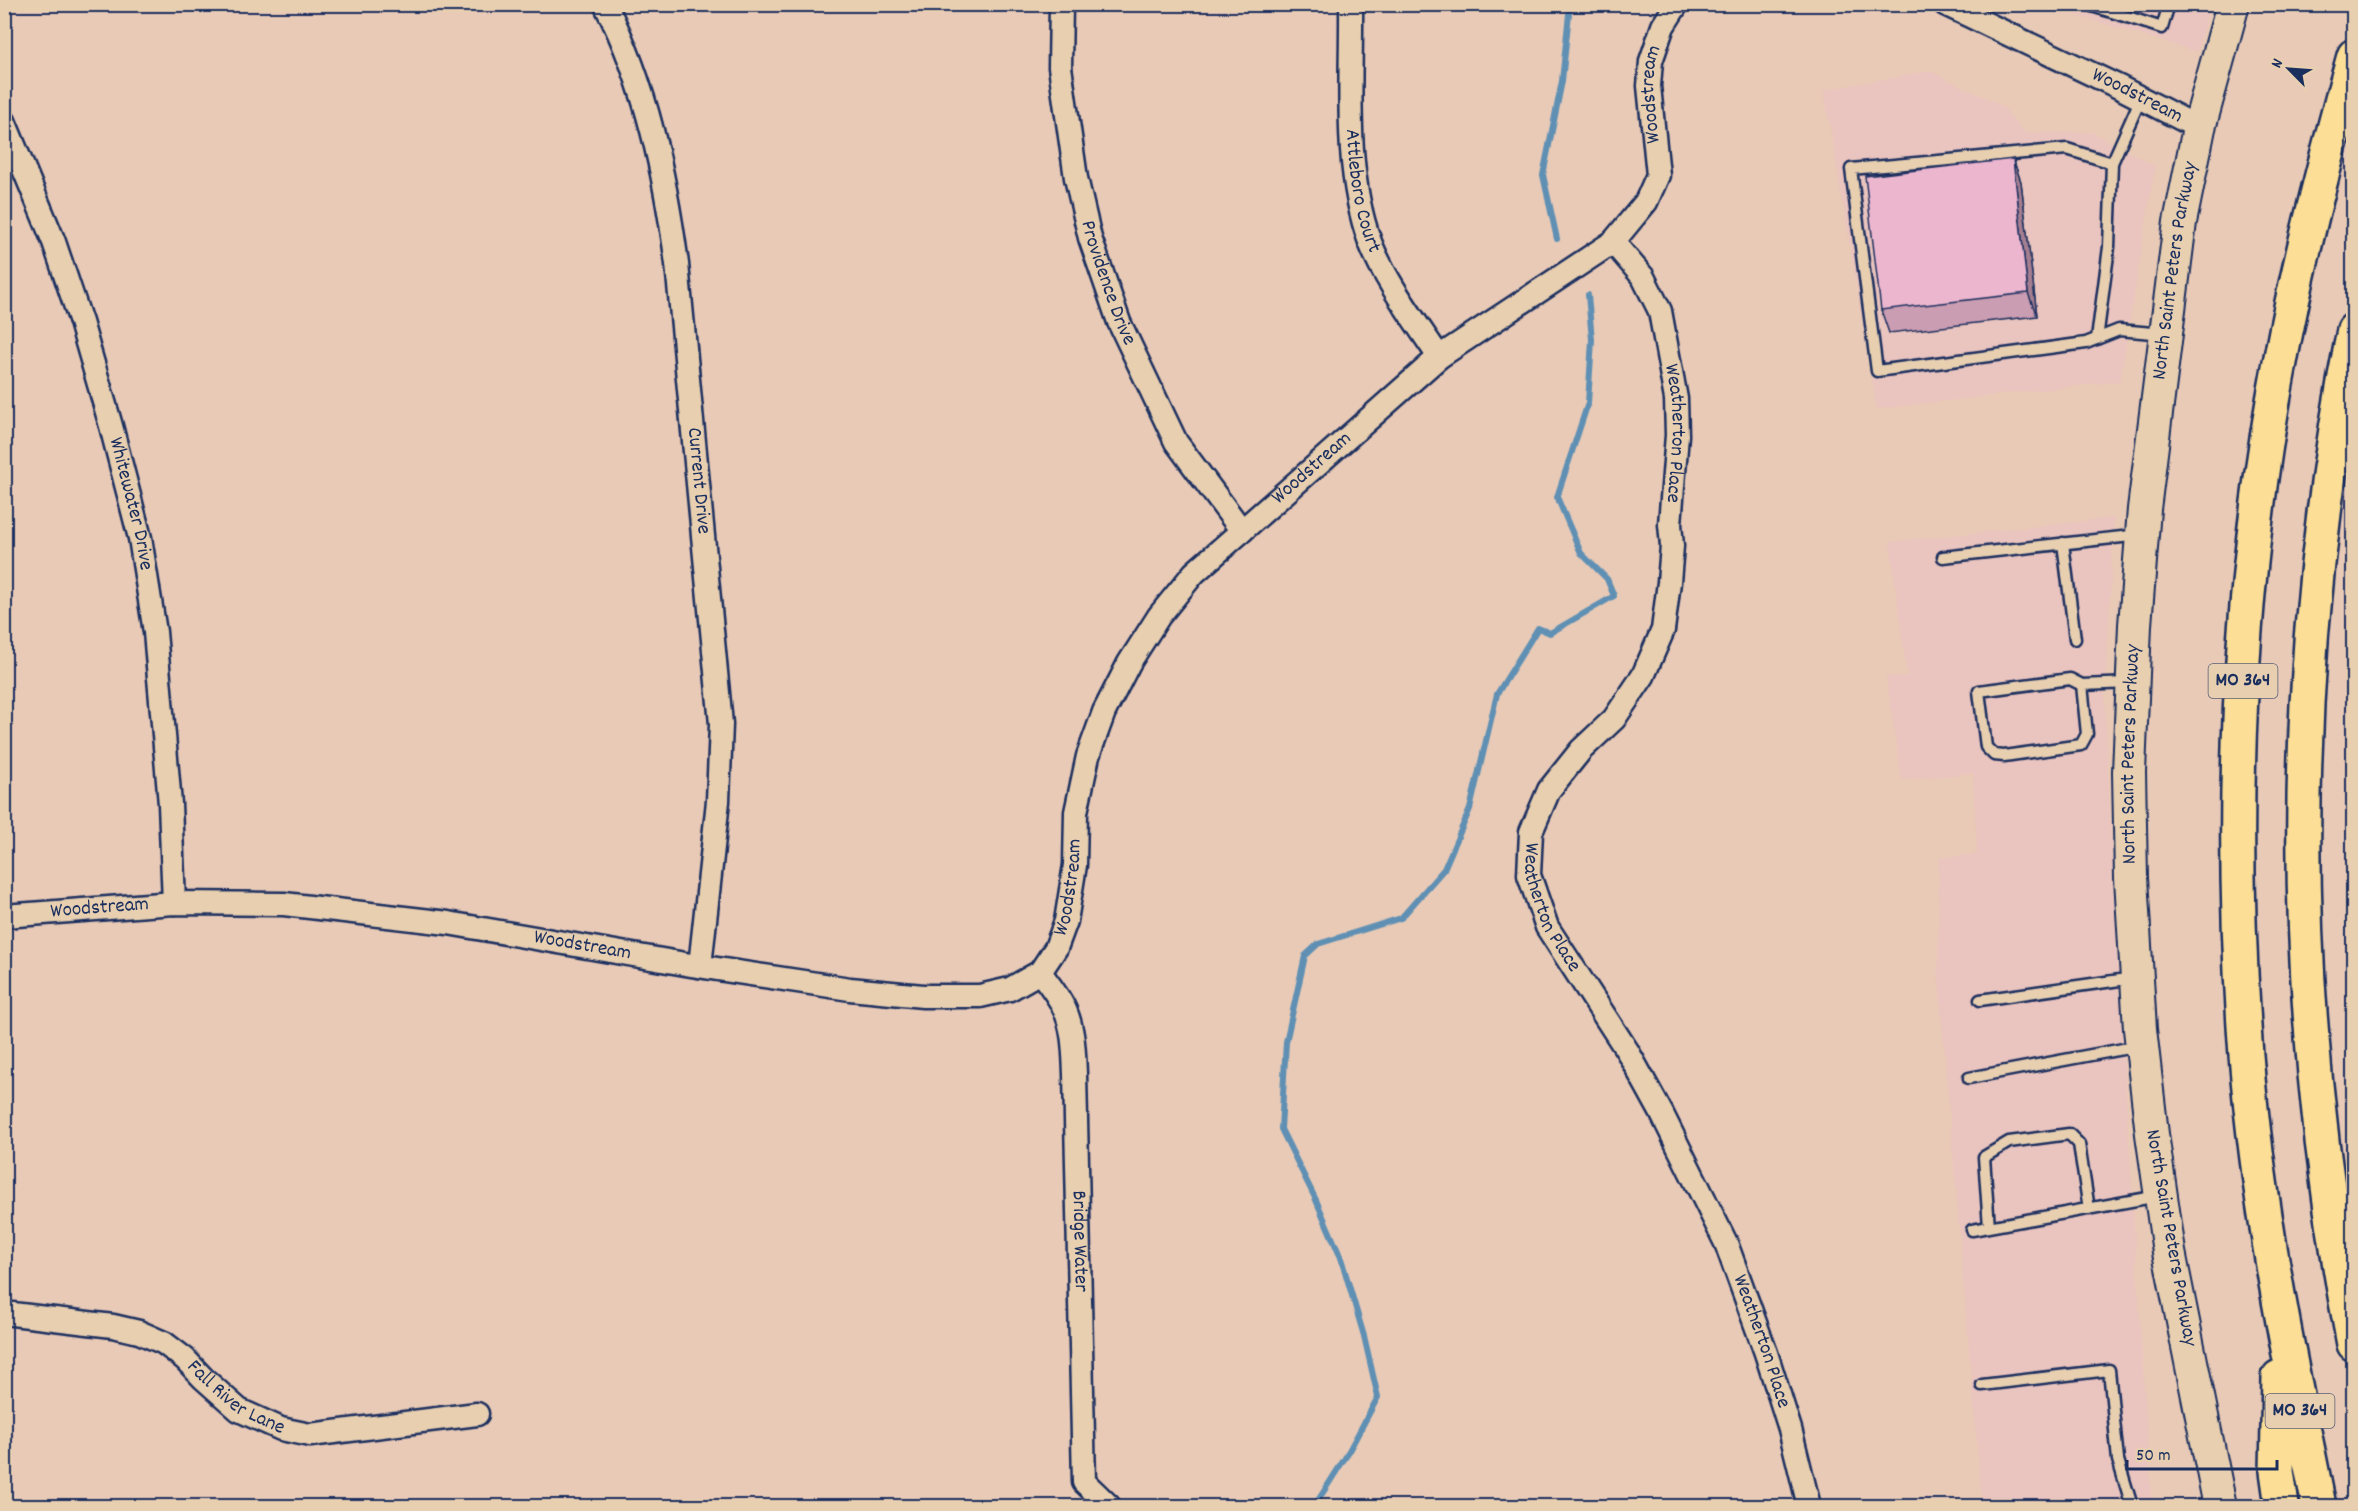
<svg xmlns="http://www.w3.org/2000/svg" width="2358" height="1511" font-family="Dekko,sans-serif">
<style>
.built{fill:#eac4be}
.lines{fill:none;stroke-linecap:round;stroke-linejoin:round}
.stream{stroke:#5f90b4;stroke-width:6}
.service-casing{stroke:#1b2f5e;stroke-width:15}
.minor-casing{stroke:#1b2f5e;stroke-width:27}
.secondary-casing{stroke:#1b2f5e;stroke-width:36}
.motorway-casing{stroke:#1b2f5e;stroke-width:38}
.service{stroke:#e8cfb0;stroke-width:10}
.minor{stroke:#e8cfb0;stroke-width:22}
.secondary{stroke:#e8cfb0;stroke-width:32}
.motorway{stroke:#fcde96;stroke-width:33}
.wall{fill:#cb9db2;stroke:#1b2f5e;stroke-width:1.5}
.shaded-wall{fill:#a57f91;stroke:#1b2f5e;stroke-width:1.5}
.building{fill:#ecb6cf;stroke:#1b2f5e;stroke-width:1.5}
.labels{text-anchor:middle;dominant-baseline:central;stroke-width:4.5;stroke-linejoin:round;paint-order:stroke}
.shield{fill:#e8cfb0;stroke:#585f77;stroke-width:1.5}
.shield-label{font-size:20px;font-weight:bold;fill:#1b2f5e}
.street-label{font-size:21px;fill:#1b2f5e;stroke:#e8cfb0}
</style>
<rect width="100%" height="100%" fill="#e9cab6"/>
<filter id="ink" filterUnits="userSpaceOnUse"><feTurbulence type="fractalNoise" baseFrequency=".0167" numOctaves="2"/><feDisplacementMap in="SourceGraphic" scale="12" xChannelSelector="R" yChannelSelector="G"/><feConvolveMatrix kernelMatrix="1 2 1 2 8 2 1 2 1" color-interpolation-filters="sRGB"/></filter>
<g filter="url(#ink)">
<path class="built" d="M 2042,5 L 2210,5 L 2197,52 Z
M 1930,71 L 2001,105 L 2025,133 L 2092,132 L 2155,166 L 2120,381 L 1877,409 L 1824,90 Z
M 2114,518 L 2105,701 L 2113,885 L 2151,1496 L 2156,1506 L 1982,1506 L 1938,972 L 1939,858 L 1977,854 L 1973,773 L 1902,780 L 1886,677 L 1907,676 L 1890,542 Z"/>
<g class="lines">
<path class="stream" d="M 1557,239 L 1543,175 L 1562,81 L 1570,4
M 1324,1506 L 1317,1502 L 1345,1458 L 1378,1397 L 1364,1336 L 1341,1258 L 1316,1200 L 1281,1129 L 1286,1042 L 1305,956 L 1318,944 L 1401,918 L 1444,869 L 1470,809 L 1497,694 L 1538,628 L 1550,633 L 1614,596 L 1607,579 L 1581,553 L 1557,497 L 1588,403 L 1592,340 L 1588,295"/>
<g class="service-casing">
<path id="service" d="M 2085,4 L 2112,12 L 2115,4
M 2112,12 L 2162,28 L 2169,4
M 2141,98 L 2112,163 L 2067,149 L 1851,169 L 1877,371 L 2086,343 L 2119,330 L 2164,334
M 2097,339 L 2109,247 L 2112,163
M 2063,543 L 2075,639
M 1943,557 L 2140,535
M 2082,685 L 2087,734 L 2081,745 L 2004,756 L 1994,755 L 1986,747 L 1979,691 L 2070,679 L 2082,685 L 2130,683
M 1980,1000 L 2134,978
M 1969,1078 L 2139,1046
M 1989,1227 L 1984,1157 L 2009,1142 L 2069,1134 L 2079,1144 L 2089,1209
M 1972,1230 L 2158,1196
M 1982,1385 L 2109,1370 L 2118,1460 L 2132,1506"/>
</g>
<g class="minor-casing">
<g id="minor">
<path id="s1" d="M 605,4 C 647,85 665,176 677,264 L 721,724 L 718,801 L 700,966"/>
<path id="s2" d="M 1061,4 L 1060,67 L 1076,178 L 1090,238 L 1119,322 L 1176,442 L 1242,531"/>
<path id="s3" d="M 1351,4 C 1352,82 1343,168 1370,242 C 1385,281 1416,322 1439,357"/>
<path id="s4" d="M 1945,4 L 2121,88 L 2199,128"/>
<path id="s5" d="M 4,121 L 54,242 L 81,322 L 111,426 L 140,538 L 155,632 L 170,804 L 174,903"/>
<path id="s6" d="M 1613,242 L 1643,277 L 1660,311 L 1676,399 L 1677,435 L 1670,524 L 1672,546 L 1669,582 L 1663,630 L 1643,676 L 1614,719 L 1581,750 L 1549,790 L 1531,832 L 1529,875 L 1547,927 L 1628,1052 L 1661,1112 L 1726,1243 L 1766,1353 L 1790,1429 L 1809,1506"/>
<path id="s7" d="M 4,916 L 174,903 L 284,904 L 448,923 L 691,965 L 850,989 L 923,996 L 980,996 L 1010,989 L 1040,972 L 1056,948 L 1066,921 L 1075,865 L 1076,812 L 1088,756 L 1104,712 L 1129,663 L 1159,616 L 1194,573 L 1439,357 L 1613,242 L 1646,202 L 1658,175 L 1649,86 L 1651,61 L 1663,26 L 1677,4"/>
<path id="s8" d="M 1040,972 C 1048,983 1058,995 1064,1008 C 1074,1028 1074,1053 1075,1074 L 1084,1482 L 1109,1506"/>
<path id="s9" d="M 4,1313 L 113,1326 L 139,1332 L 164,1343 L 185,1359 L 203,1378 L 239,1410 L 281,1429 L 310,1435 L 477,1414"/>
</g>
</g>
<g class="secondary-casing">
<g id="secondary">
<path id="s10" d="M 2220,1506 L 2169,1252 L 2152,1134 L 2140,1029 L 2131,878 L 2129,772 L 2135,625 L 2144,509 L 2180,222 L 2199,128 L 2233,4"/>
</g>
</g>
<g class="motorway-casing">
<path id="motorway" d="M 2354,330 C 2286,666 2288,1008 2354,1344
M 2279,1377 L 2277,1471 L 2282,1506
M 2319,1506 C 2289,1357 2258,1207 2246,1055 C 2229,823 2237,586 2281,357 C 2300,256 2326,156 2354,56"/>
</g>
<use href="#service" class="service"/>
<use href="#minor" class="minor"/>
<use href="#secondary" class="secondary"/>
<use href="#motorway" class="motorway"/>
</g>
<path class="wall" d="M 2013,159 L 2021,182 L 2037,316 L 1889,333 L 1881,310 Z"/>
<path class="shaded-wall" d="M 2013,159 L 2021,182 L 2037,316 L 2028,293 Z"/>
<path class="building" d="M 2013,159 L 2028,293 L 1881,310 L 1865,176 Z"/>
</g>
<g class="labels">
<g class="shield">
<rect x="2208.5" y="664" width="69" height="34" rx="4.5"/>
<rect x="2265.5" y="1394" width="69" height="34" rx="4.5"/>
</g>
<g class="shield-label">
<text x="2243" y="681">MO 364</text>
<text x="2300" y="1411">MO 364</text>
</g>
<g class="street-label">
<text stroke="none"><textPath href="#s7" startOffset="2184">Woodstream</textPath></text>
<text stroke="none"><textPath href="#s4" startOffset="213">Woodstream</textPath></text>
<text stroke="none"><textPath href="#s3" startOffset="188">Attleboro Court</textPath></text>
<text stroke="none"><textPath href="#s10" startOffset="1245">North Saint Peters Parkway</textPath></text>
<text stroke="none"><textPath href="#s2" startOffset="285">Providence Drive</textPath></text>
<text stroke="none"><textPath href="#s6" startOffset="208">Weatherton Place</textPath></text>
<text stroke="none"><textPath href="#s7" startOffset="1644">Woodstream</textPath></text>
<text stroke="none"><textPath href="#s1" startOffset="489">Current Drive</textPath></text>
<text stroke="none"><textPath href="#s5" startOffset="404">Whitewater Drive</textPath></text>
<text stroke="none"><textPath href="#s10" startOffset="759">North Saint Peters Parkway</textPath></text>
<text stroke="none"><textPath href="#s7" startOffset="1140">Woodstream</textPath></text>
<text stroke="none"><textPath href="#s6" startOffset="730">Weatherton Place</textPath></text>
<text stroke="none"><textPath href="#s7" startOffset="96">Woodstream</textPath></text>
<text stroke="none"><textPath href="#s7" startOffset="582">Woodstream</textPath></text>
<text transform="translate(2170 1238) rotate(80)">North Saint Peters Parkway</text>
<text stroke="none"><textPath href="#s8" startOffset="278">Bridge Water</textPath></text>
<text stroke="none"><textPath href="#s6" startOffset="1216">Weatherton Place</textPath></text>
<text stroke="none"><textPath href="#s9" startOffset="255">Fall River Lane</textPath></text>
</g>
</g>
<rect width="2358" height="1511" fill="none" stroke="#e8cfb0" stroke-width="24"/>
<rect x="12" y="12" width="2334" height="1487" fill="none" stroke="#1b2f5e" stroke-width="2" filter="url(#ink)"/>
<g transform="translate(2289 69) rotate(295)" stroke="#e8cfb0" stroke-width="4.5" paint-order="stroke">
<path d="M0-4.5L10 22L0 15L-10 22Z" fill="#1b2f5e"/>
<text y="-9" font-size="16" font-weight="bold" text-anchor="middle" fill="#1b2f5e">N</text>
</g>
<path d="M2127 1460v9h150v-9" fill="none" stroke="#1b2f5e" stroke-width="3"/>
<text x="2136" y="1460" font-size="18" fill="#1b2f5e" stroke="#e8cfb0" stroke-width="4.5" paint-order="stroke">50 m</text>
</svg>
